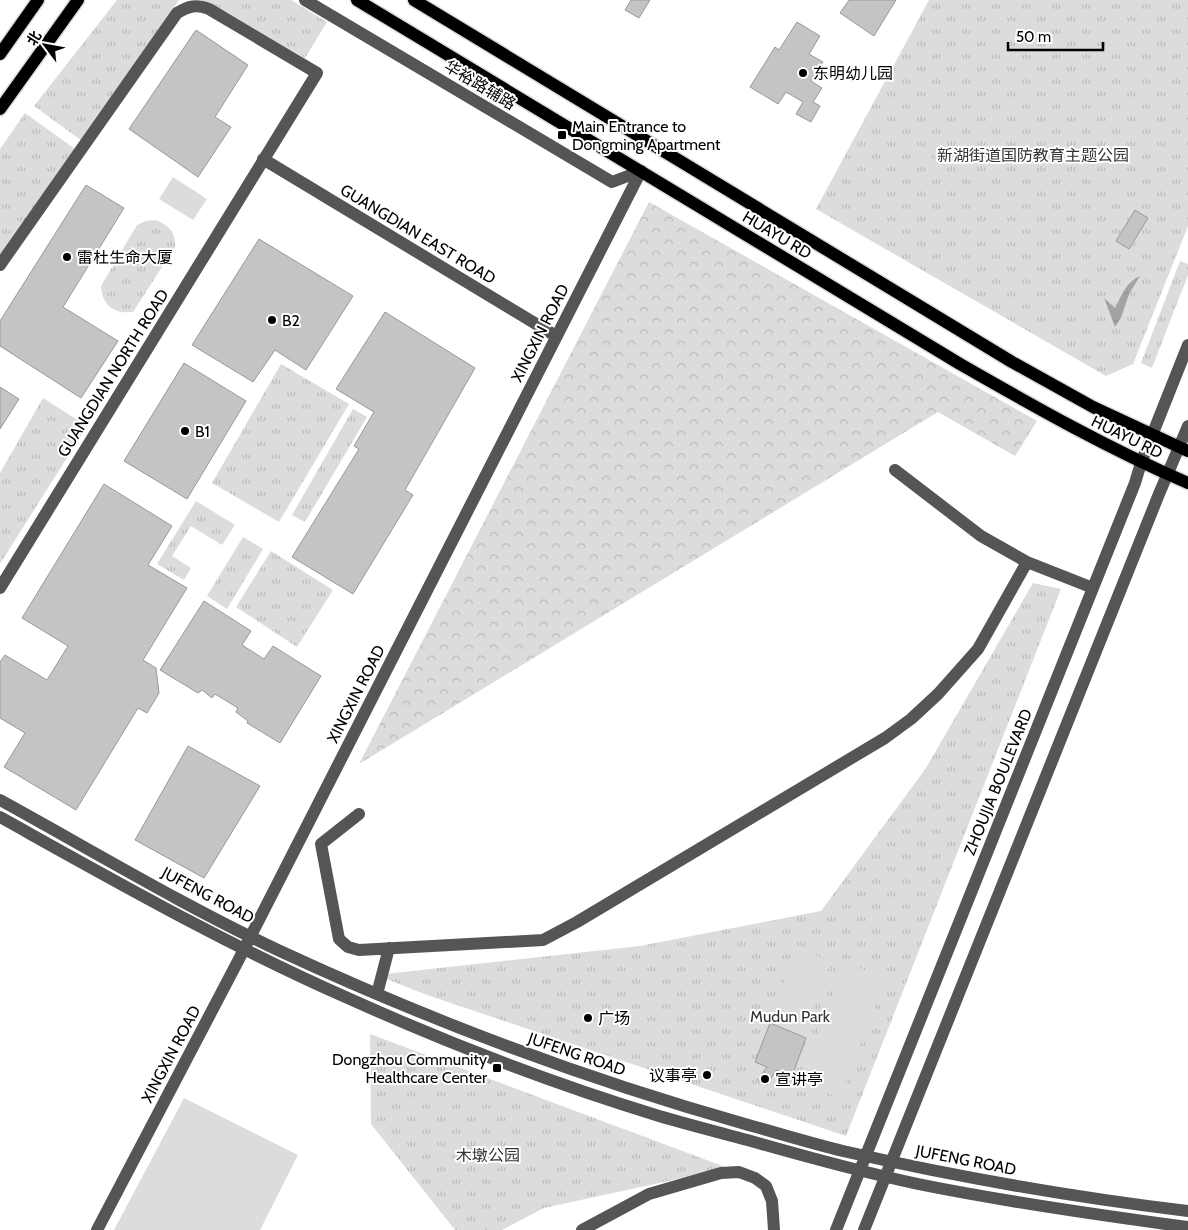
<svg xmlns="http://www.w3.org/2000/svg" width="1188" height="1230" font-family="Cabin,'Noto Sans SC',sans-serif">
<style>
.grass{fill:url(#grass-tufts)}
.forest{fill:url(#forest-crowns)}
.pitch{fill:#dcdcdc}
.water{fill:url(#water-ripples)}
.building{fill:#c4c4c4;stroke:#999}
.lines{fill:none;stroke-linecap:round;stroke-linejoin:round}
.major-casing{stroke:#dbdbdb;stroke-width:15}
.minor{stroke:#555;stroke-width:12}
.major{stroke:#000;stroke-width:12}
.poi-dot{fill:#000;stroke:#fff;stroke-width:2}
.labels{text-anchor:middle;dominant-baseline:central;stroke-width:4;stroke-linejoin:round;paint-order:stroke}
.poi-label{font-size:16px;fill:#000;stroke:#fff;text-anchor:start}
.street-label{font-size:16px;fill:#000;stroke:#fff}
.park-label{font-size:16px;fill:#333;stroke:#fff}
</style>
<defs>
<pattern id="grass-tufts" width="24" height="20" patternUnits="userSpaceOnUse" patternTransform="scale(1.25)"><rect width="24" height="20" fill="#dcdcdc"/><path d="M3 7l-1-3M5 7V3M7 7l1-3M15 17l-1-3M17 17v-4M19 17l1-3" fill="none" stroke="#bbb"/></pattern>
<pattern id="forest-crowns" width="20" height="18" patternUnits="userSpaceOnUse" patternTransform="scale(1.25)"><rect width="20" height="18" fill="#dcdcdc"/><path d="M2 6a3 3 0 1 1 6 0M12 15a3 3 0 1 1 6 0" fill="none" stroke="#bbb"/></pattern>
<pattern id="water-ripples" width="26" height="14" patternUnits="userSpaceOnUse" patternTransform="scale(1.25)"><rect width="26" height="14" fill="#a3a3a3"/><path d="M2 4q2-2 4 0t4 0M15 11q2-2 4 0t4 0" fill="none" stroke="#8b8b8b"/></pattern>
</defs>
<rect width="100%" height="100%" fill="#fff"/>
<path class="grass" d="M 117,0 L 179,0 L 82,141 L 34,106 Z
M 201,0 L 291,0 L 327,22 L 305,58 Z
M 929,0 L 1188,0 L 1188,226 L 1133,364 L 1106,376 L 816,209 Z
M 25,113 L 75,149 L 0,256 L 0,149 Z
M 156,220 C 169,225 176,233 175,247 L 133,312 C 115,314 102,306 101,286 L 137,225 L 146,221 Z
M 1180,261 L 1188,264 L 1188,275 L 1152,368 L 1141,363 Z
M 281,364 L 349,404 L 279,522 L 212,483 Z
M 43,398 L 87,426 L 0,564 L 0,473 Z
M 353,409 L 367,417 L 305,522 L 292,515 Z
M 196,501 L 235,525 L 222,545 L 191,526 L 172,556 L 191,568 L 184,580 L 157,564 Z
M 243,537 L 263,549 L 227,609 L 207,596 Z
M 271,551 L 333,590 L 297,647 L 236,607 Z
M 1033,583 L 1061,589 L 846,1136 L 427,995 L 376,975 L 640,946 L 821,911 L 926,768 Z
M 370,1034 L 728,1168 L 544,1208 L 502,1230 L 455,1230 L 371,1124 Z"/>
<path class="forest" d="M 649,202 L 1037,421 L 1015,456 L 938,412 L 359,764 Z"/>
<path class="pitch" d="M 173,177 L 207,199 L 193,220 L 159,199 Z
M 797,948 L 831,962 L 806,1026 L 772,1012 Z
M 846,963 L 886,978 L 840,1098 L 799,1083 Z
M 184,1098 L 298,1155 L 260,1230 L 114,1230 Z"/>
<path class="water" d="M 1140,276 L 1129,294 L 1121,318 L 1115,327 L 1104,298 L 1115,308 C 1122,295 1126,282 1140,276 Z"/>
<path class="building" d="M 631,0 L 650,0 L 639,18 L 625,10 Z
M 849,0 L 896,0 L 874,36 L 840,13 Z
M 797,22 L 820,36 L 809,54 L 823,62 L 811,81 L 822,88 L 813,102 L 820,106 L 811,122 L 796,114 L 803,102 L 786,92 L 778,104 L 750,87 L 775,47 L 779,50 Z
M 196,30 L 248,65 L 215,117 L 231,127 L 198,177 L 129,129 Z
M 86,185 L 124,208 L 63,307 L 118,341 L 81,398 L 0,346 L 0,321 Z
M 1135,210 L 1148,218 L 1129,249 L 1116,241 Z
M 259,239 L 353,296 L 306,370 L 275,350 L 253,382 L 192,345 Z
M 385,312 L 475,368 L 405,490 L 413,495 L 353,594 L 292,557 L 359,449 L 354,446 L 374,412 L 336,389 Z
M 184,363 L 246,401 L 187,499 L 124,461 Z
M 0,387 L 19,399 L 0,429 Z
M 104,484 L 172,526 L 148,565 L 187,588 L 143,660 L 156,668 L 159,693 L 147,713 L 138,708 L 76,810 L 4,767 L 25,733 L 0,718 L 0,662 L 5,655 L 47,680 L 68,646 L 22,618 Z
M 204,601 L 251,631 L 242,645 L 264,659 L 273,646 L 321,676 L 280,743 L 247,723 L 248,721 L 236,712 L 238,708 L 215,694 L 212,698 L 202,690 L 198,693 L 160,670 Z
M 188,746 L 260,786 L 204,878 L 135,840 Z
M 770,1023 L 806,1038 L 792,1076 L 776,1070 L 767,1085 L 758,1080 L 767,1067 L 755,1062 Z"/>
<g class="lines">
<g class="major-casing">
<path id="major" d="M 357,0 L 960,364 C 1035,407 1109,449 1188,483
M 414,0 L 1012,362 L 1093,407 L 1188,451
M 0,54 L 38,0
M 0,109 L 78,0"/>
</g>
<path class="minor" d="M 305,0 L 612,182 L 641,171
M 263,159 L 556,336
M 0,265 L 177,13 C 189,6 196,4 209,9 L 317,73 L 0,588
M 895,470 L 981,536 L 1027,562 L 1093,588
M 0,800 C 93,851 184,906 280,951 C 431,1021 585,1079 745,1124 C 778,1133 810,1143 843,1151 C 957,1177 1072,1197 1188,1211
M 359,814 L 321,844 L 339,939 L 348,947 L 359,950 L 543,940 L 577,922 L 885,738 L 911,719 L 938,694 L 978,649 L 1027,562
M 0,817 C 115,881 229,946 350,999 C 450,1044 554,1084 659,1116 C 690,1125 721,1133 751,1141 C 807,1157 862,1172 918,1184 C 1007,1202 1098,1215 1188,1227
M 377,994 L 389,948
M 97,1230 L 238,961 L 641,171
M 582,1230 L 649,1194 L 721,1173 L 739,1172 L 755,1178 L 766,1186 L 772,1201 L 774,1230
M 836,1230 L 1135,483 L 1141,463 L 1188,345
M 864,1230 L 1159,494 L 1188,426"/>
<use href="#major" class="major"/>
</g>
<g class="poi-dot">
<circle cx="803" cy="73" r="5"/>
<rect x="557" y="130" width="10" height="10" rx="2.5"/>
<circle cx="67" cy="257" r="5"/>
<circle cx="272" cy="320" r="5"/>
<circle cx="185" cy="431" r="5"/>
<circle cx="588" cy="1018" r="5"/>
<rect x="492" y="1063" width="10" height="10" rx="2.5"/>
<circle cx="707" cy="1075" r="5"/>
<circle cx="765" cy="1079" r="5"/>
</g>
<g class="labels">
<g class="poi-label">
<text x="813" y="73">东明幼儿园</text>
<text x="572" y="126">Main Entrance to<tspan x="572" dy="18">Dongming Apartment</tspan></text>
<text x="77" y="257">雷杜生命大厦</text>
<text x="282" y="320">B2</text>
<text x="195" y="431">B1</text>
<text x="598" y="1018">广场</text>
<text x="487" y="1059" text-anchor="end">Dongzhou Community<tspan x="487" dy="18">Healthcare Center</tspan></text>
<text x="697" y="1075" text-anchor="end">议事亭</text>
<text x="775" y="1079">宣讲亭</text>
</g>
<g class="street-label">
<text transform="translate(480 85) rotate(31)">华裕路辅路</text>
<text transform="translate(418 234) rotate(31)">GUANGDIAN EAST ROAD</text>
<text transform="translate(777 235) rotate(31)">HUAYU RD</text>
<text transform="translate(540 333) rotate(-63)">XINGXIN ROAD</text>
<text transform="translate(113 373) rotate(-58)">GUANGDIAN NORTH ROAD</text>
<text transform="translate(1127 437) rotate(26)">HUAYU RD</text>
<text transform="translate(356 694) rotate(-63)">XINGXIN ROAD</text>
<text transform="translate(998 782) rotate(-68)">ZHOUJIA BOULEVARD</text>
<text transform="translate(208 895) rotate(28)">JUFENG ROAD</text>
<text transform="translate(171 1054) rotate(-62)">XINGXIN ROAD</text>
<text transform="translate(577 1054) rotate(19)">JUFENG ROAD</text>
<text transform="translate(966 1160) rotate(11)">JUFENG ROAD</text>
</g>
<g class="park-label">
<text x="1033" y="155">新湖街道国防教育主题公园</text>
<text x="790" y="1016">Mudun Park</text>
<text x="488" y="1155">木墩公园</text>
</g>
</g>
<g transform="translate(45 45) rotate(302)" stroke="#ffffff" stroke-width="4" paint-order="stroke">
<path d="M0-4L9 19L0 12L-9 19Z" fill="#000000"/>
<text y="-8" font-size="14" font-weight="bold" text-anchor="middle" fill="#000000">北</text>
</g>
<path d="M1008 42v8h95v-8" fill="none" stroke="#000000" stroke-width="2.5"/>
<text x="1016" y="42" font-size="15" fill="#000000" stroke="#ffffff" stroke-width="4" paint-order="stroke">50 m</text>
</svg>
